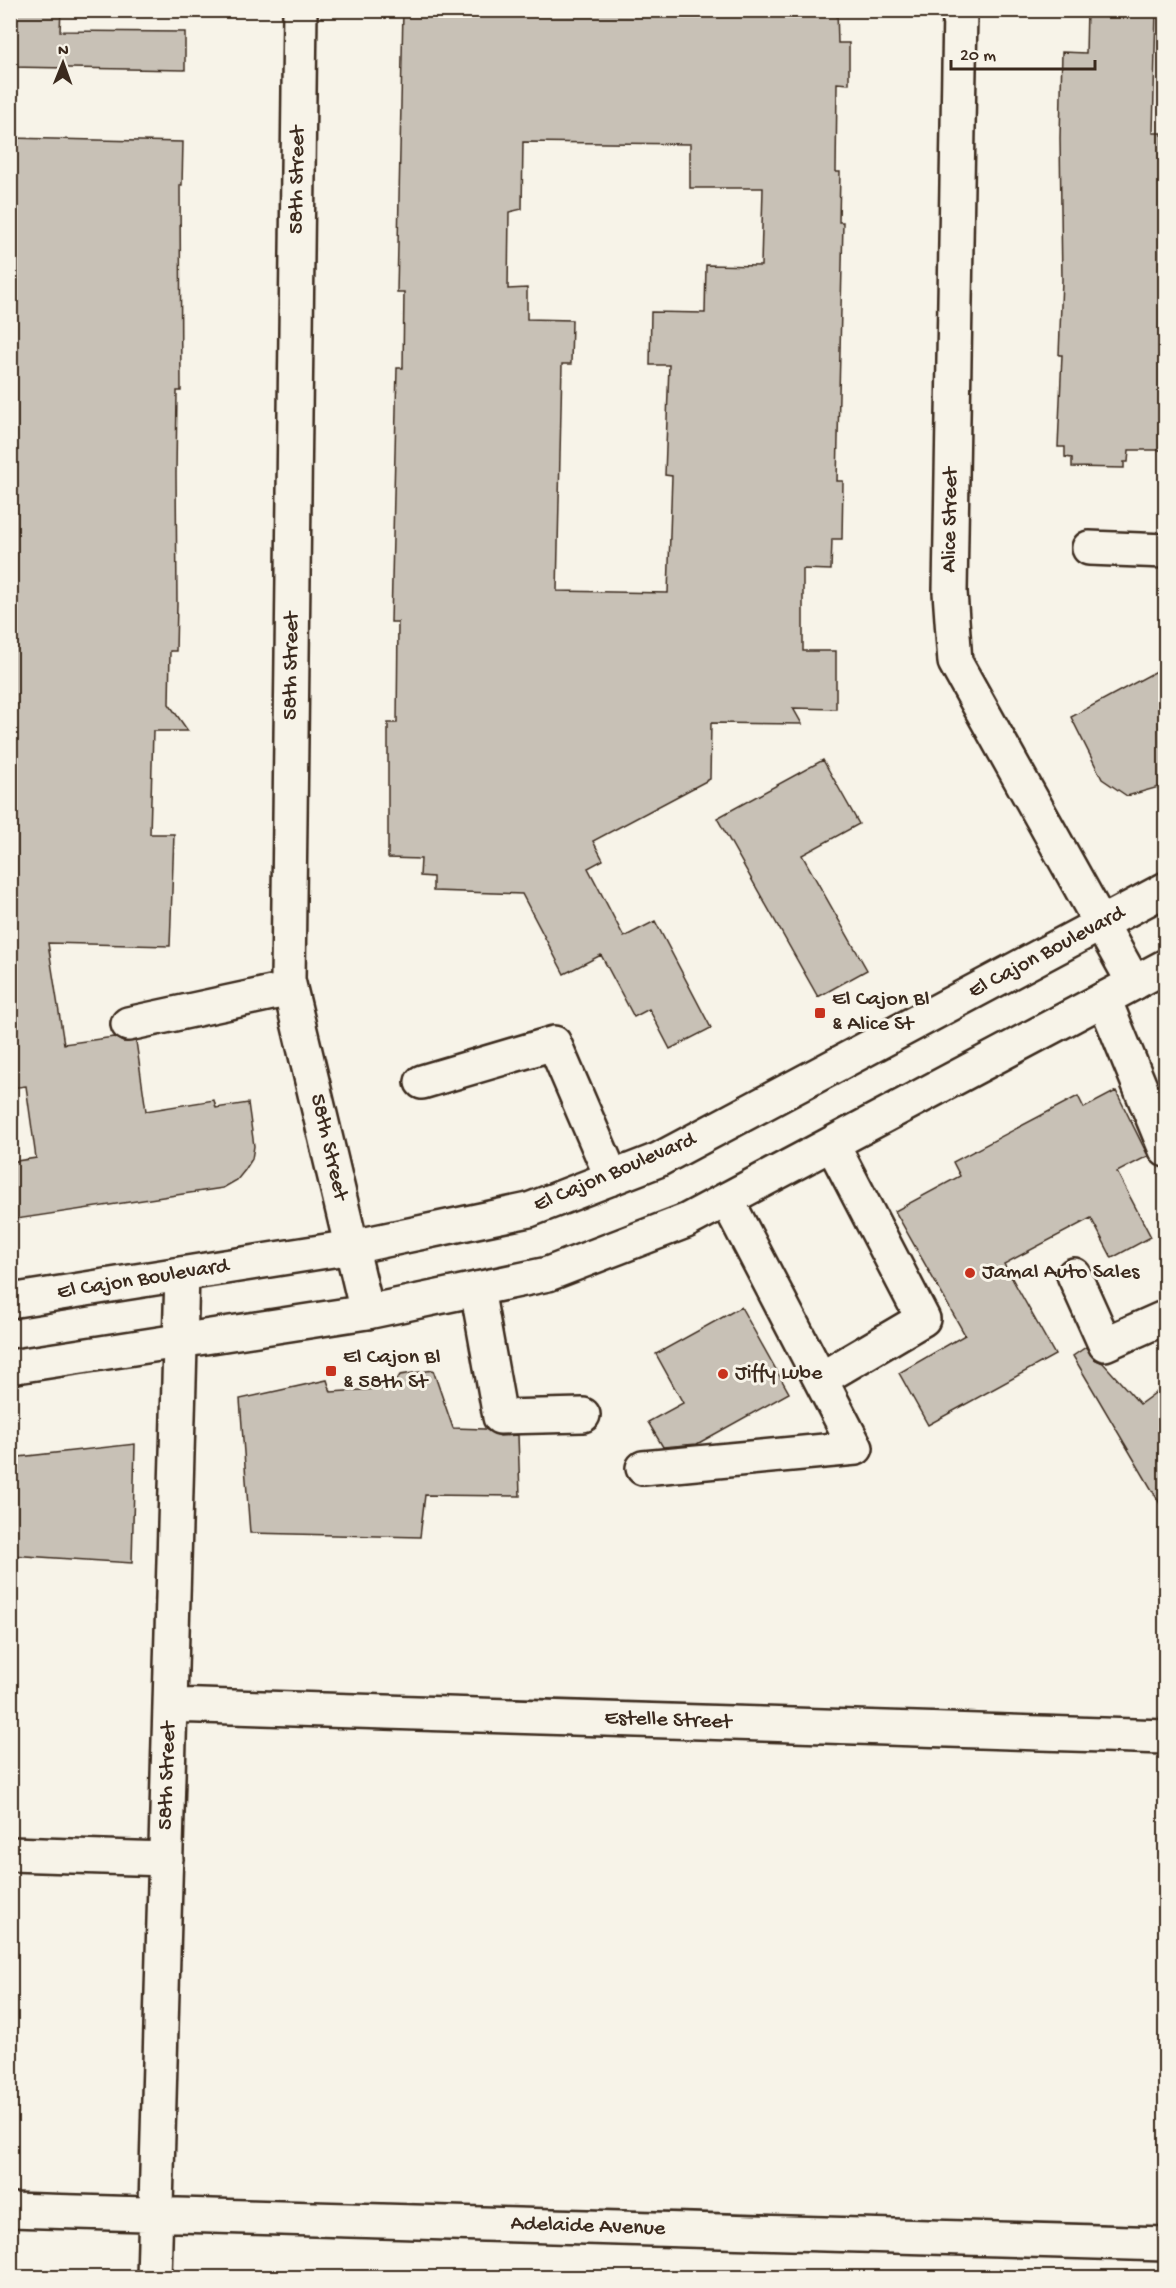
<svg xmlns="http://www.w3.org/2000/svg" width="1176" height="2288" font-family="'Gochi Hand',sans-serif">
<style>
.building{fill:#c8c1b6;stroke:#3b2a1e;stroke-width:1.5;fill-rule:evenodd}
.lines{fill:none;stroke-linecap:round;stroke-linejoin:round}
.minor-casing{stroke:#3b2a1e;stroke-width:38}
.major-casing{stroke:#3b2a1e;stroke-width:38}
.minor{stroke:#f7f3e8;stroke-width:33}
.major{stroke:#f7f3e8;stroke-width:33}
.poi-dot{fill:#c8321e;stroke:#f7f3e8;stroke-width:2}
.labels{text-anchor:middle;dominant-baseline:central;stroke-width:6;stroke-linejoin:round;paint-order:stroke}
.street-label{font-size:22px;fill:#3b2a1e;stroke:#f7f3e8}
.poi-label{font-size:22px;fill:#3b2a1e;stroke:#f7f3e8;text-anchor:start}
</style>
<rect width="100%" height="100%" fill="#f7f3e8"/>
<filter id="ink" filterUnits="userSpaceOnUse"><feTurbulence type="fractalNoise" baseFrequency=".0167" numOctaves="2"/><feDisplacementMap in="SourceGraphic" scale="12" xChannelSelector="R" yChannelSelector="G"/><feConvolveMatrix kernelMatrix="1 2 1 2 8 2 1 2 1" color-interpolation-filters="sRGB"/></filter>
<g filter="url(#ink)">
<path class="building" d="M 10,10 L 61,10 L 60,31 L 185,32 L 185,70 L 10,67 Z
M 403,10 L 837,10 L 838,43 L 849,43 L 849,84 L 837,83 L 836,172 L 840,172 L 839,222 L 843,222 L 837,481 L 843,481 L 842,539 L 832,539 L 831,570 L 803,569 L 803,651 L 836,651 L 836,709 L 793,708 L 802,724 L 711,723 L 710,779 L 593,841 L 603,860 L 588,868 L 624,937 L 655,921 L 711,1028 L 670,1049 L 649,1009 L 634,1017 L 601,955 L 564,974 L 522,894 L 433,891 L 433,877 L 420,876 L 421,859 L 388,858 L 388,723 L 397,723 L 398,622 L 391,622 L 397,368 L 403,368 L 404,292 L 397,292 ZM 523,142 L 690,144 L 690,188 L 763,188 L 761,266 L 706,265 L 705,313 L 651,312 L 650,365 L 669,365 L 665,475 L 672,476 L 668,593 L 557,591 L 562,364 L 571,364 L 572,320 L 527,319 L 527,288 L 508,289 L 509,212 L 522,209 Z
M 1087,10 L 1156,10 L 1153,133 L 1162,133 L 1161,282 L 1166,282 L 1166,450 L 1129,450 L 1128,462 L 1124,462 L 1124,468 L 1072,467 L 1072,458 L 1065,457 L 1065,447 L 1058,447 L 1062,355 L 1059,355 L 1062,280 L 1060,138 L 1062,52 L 1086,53 Z
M 10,138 L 183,142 L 182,185 L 180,185 L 181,391 L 177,391 L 176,474 L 177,603 L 176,651 L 170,651 L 169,704 L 188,731 L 153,731 L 150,834 L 174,834 L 170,946 L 48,943 L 64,1044 L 114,1037 L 123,1042 L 136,1041 L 146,1111 L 214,1100 L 216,1108 L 248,1103 L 254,1146 L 252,1159 L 245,1170 L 237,1180 L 223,1188 L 10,1220 L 10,1162 L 36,1158 L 26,1086 L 10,1088 Z
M 1166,666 L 1166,785 L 1127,796 L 1102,779 L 1071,717 Z
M 823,760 L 859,824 L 802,855 L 867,970 L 818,997 L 717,818 Z
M 1116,1091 L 1148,1156 L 1117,1172 L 1151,1237 L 1112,1258 L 1091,1218 L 1004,1264 L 1055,1355 L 928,1425 L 899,1373 L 965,1335 L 895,1211 L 960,1176 L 953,1162 L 1078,1096 L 1084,1108 Z
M 741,1307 L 789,1393 L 697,1444 L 663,1447 L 648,1422 L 683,1403 L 656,1354 Z
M 1086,1347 L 1094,1359 L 1103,1363 L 1140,1404 L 1166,1385 L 1166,1514 L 1073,1356 Z
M 433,1370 L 453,1428 L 485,1429 L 500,1436 L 518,1435 L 520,1496 L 425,1495 L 420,1537 L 250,1533 L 240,1399 L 327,1380 L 331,1392 L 392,1388 L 400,1375 Z
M 135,1444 L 132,1563 L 10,1555 L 10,1458 Z"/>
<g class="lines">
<g class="minor-casing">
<path id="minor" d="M 300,10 L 288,980 L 367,1312
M 960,10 L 950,592 L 955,662 L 1134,983
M 1089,548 L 1166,551
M 1104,999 L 1166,1150
M 128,1024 L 290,989
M 422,1082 L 554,1043 L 612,1178
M 1074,1275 L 1105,1344 L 1166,1317
M 477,1289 L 500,1417 L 583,1415
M 821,1379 L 923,1319 L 832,1144
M 643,1468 L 856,1448 L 727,1200
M 170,1705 L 1166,1737
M 10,1854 L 166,1859
M 10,2210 L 1166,2244
M 154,2278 L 182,1274"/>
</g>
<g class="major-casing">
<path id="major" d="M 10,1301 L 352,1247 L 529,1210 L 658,1160 L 1166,889
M 10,1367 L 367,1312 L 548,1274 L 686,1221 L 1166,966"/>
</g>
<use href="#minor" class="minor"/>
<use href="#major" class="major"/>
</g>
</g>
<g class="poi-dot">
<rect x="814" y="1007" width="12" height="12" rx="3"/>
<circle cx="970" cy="1273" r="6"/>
<rect x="325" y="1365" width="12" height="12" rx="3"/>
<circle cx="723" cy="1374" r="6"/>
</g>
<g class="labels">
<g class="street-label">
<text transform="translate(298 180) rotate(-89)">58th Street</text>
<text transform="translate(951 520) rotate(-89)">Alice Street</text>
<text transform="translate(292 666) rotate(-89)">58th Street</text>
<text transform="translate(1047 953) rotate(-28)">El Cajon Boulevard</text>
<text transform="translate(328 1147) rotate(77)">58th Street</text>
<text transform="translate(615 1173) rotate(-23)">El Cajon Boulevard</text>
<text transform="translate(143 1280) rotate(-9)">El Cajon Boulevard</text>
<text transform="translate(668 1721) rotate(2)">Estelle Street</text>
<text transform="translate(168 1776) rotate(-88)">58th Street</text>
<text transform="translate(588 2227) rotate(2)">Adelaide Avenue</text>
</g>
<g class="poi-label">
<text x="832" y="1000">El Cajon Bl<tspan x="832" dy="25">&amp; Alice St</tspan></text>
<text x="982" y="1273">Jamal Auto Sales</text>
<text x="343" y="1358">El Cajon Bl<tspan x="343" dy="25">&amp; 58th St</tspan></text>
<text x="735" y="1374">Jiffy Lube</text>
</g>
</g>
<rect width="1176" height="2288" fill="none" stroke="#f7f3e8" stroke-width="36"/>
<rect x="18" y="18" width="1140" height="2252" fill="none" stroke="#3b2a1e" stroke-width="2" filter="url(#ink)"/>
<g transform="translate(63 63) rotate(1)" stroke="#f7f3e8" stroke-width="4.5" paint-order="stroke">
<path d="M0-4.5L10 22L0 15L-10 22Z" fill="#3b2a1e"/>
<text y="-9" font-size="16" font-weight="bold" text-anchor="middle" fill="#3b2a1e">N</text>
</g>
<path d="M951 60v9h144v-9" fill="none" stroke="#3b2a1e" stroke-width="3"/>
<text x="960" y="60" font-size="18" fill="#3b2a1e" stroke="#f7f3e8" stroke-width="4.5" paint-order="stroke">20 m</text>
</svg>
